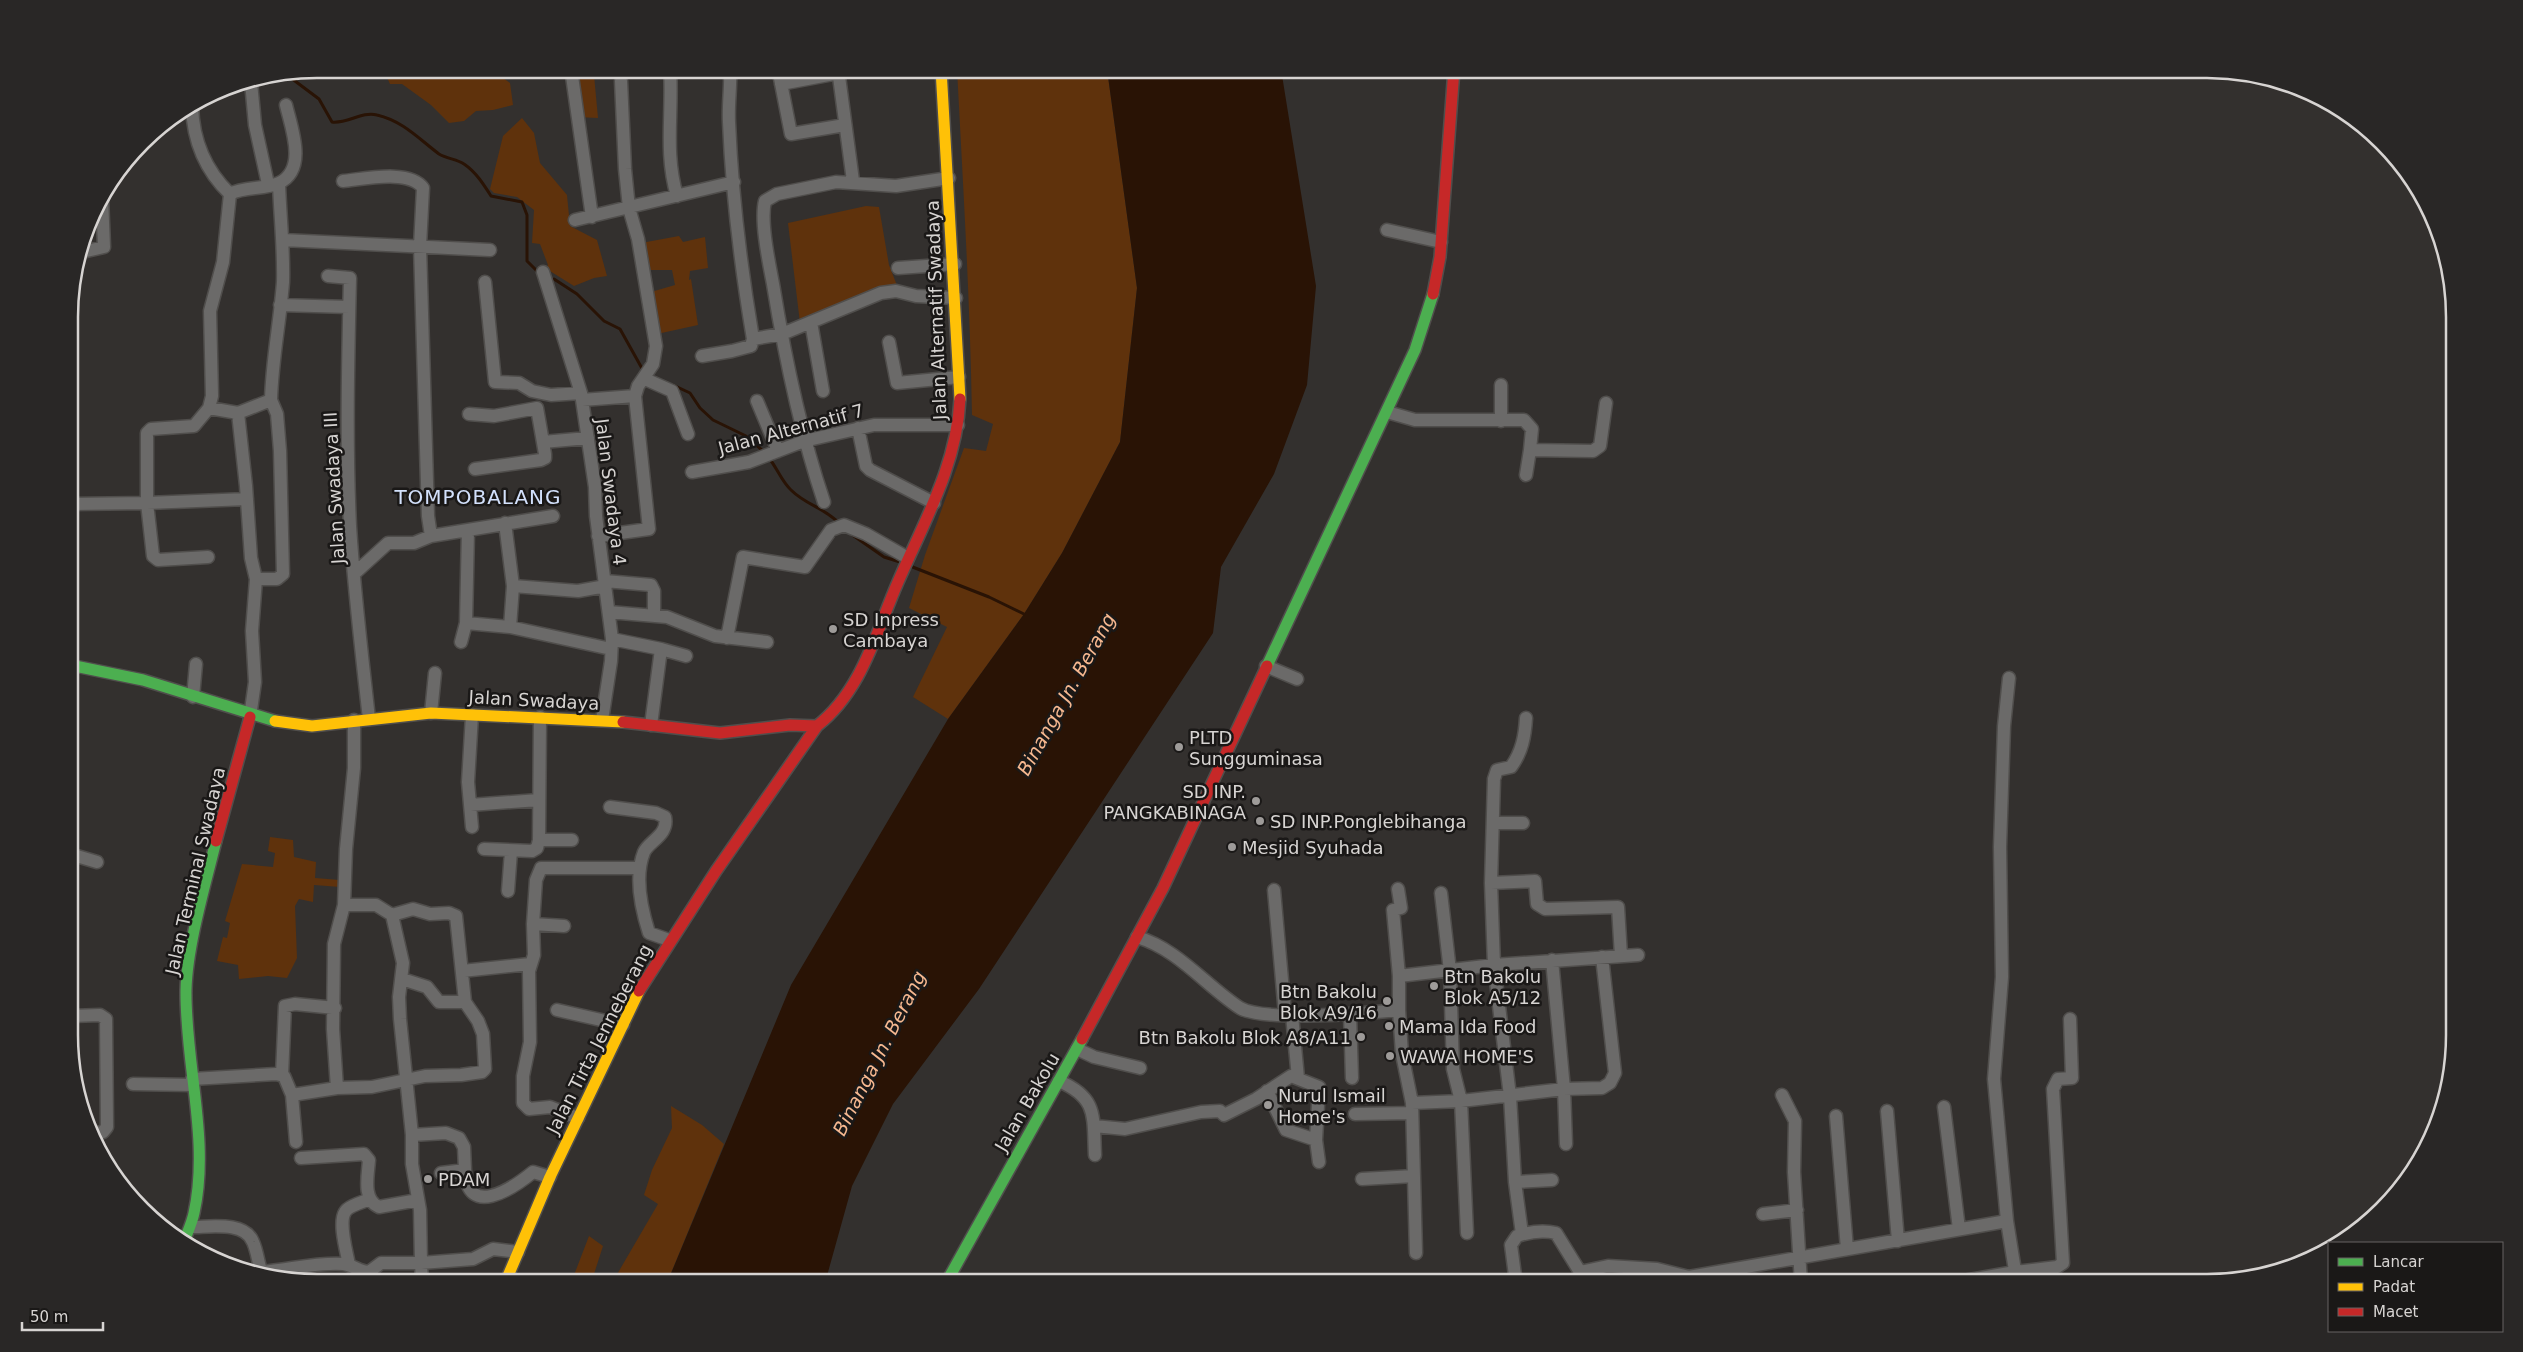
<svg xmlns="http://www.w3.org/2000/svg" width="2523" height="1352" font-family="'DejaVu Sans',sans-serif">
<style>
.green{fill:#5f320c}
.water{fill:#291305}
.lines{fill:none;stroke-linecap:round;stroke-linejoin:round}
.stream{stroke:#291305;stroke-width:3}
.street-casing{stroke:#504e4c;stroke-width:15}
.fast-casing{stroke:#504e4c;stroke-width:14}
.slow-casing{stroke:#504e4c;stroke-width:14}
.jam-casing{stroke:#504e4c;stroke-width:14}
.street{stroke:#6b6a69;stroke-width:12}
.fast{stroke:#4caf50;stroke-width:11}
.slow{stroke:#ffc107;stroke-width:11}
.jam{stroke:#c62828;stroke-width:11}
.poi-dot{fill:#9e9b99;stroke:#1a1817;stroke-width:2}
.labels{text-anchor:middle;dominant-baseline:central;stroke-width:5;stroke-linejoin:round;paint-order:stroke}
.street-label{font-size:18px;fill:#d7d4d2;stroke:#1a1817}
.poi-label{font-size:18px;fill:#d7d4d2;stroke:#1a1817;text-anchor:start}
.water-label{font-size:19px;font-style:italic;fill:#f6b890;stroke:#1a1817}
.quarter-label{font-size:20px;letter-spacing:1px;fill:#d3e1fc;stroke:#1a1817}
.rim{fill:none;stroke:#d7d4d2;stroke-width:2.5}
</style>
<rect width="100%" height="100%" fill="#33302e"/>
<path class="green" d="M 383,69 L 499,69 L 499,75 L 510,83 L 513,105 L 493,110 L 476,111 L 464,121 L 449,123 L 431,105 L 402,84 L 390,84 Z
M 570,69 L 609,69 L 610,72 L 594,75 L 598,118 L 576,117 Z
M 957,69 L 1107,69 L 1137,288 L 1120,442 L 1062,553 L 1024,614 L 948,719 L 913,697 L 947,627 L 909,608 L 925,555 L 964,448 L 986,451 L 993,424 L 972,415 C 970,299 963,184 957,69 Z
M 522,118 L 534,133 L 540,163 L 567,195 L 570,226 L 597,240 L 607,276 L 594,278 L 574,286 L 545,268 L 548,265 L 540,244 L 532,243 L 534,210 L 517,197 L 494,193 L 490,189 L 503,136 Z
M 866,206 L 879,207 L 889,265 L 898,288 L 800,323 L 788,223 Z
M 679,236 L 683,242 L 705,237 L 708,268 L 690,271 L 689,280 L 691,279 L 698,325 L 657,334 L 651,292 L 675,285 L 672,270 L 646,270 L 641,243 Z
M 270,837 L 293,840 L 294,857 L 316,862 L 315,878 L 340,880 L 340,887 L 314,885 L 313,902 L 299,899 L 295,906 L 297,958 L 287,978 L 268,976 L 239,979 L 238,965 L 217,961 L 223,937 L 227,938 L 230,923 L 225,921 L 242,864 L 273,867 L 275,853 L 268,851 Z
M 671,1106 L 702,1125 L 724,1144 L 667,1283 L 612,1283 L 658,1204 L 644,1195 L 652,1170 L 672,1128 Z
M 589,1236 L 603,1246 L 594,1274 L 609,1283 L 571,1283 Z"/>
<path class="water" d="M 1107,69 L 1281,69 L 1316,286 L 1307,385 L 1274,474 L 1221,567 L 1213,633 L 979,989 L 893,1104 L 852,1186 L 825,1283 L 667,1283 L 791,985 L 948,719 L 1024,614 L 1062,553 L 1120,442 L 1137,288 Z"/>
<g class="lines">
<path class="stream" d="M 287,75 L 319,99 L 332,122 C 347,124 362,111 377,115 C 403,121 419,139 439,154 C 447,159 457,159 464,164 C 476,172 484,185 491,196 L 522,202 L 527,215 L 527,261 L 539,273
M 554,279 L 577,294 L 604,321 L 620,329 L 644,372
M 673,385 L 690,393 L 700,408 L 713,420 L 746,436 L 765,453
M 769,458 C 777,468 782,482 791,490 C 806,505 823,507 839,523
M 851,534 L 884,557 L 900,562
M 910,566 L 989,597 L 1024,614"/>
<g class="street-casing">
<path id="street" d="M 571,69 L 592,217
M 670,69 C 673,113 664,152 677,196
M 730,69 C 731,87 728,104 729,122 C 732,195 741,268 753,339 L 782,334 L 881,293 L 896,291 L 916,296 L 956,298
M 838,69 L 853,181
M 779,73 L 791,134 L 845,125
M 621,81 L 625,169 L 629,208 L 638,239 L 656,346 L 653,364 L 638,386 L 635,396
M 251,82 L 255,125 L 268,184
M 781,84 L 839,73
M 192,106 C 193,141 205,170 230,194
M 343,181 C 364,179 410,169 423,188 L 420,246 L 428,516 L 431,536
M 575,220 L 734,182
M 1387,230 L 1441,242
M 283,240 L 490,250
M 82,252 L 104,247 L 102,197
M 898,268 L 955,264
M 543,272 L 581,393 L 595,487 L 596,516 L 612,639 L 611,661 L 602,720
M 328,276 L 350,278 C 348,361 346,443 350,526 C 354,590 362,655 369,719
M 485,282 L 495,382 L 519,383 L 532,391 L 551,395 L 581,393
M 280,305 L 349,307
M 811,322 L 823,391
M 889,342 L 897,383 L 959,377
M 702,356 L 732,351 L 751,346 L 753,339
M 645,379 L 672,391 L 688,434
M 1501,385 L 1501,421
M 582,400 L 635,396 L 649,529 L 598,536
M 757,401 L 778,451
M 209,408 L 238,413 L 271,400 C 272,360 280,322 283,282 C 284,249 280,216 279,183
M 1387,412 L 1415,420 L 1524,420 L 1532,429 L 1530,450 L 1593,451 L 1600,446 L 1606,403
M 238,413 L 246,486 L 251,558 L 256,579 L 252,631 L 255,682 L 250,717
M 469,414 L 494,416 L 537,408 L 545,454 L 545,458 L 541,460 L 475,469
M 858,428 L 866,466 L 870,470 L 934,503
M 543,442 L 588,438
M 692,472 L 749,462 L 804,441 L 874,425 L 958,425
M 1526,475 L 1530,450
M 824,502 C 800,431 785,358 773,284 C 769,263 760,221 765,201 L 777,194 L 836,182 L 896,186 L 949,178
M 70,504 L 147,503 L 247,499
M 505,523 L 513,586 L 578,591 L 606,586
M 468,530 L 466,623 L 510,627 L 611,649
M 208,557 L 158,560 L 153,556 L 147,503 L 147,433 L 151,429 L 194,426 L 209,408 L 212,396 L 210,311 L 223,262 L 230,194 C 244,186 264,190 279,183 C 308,169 291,127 286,105
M 355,573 L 388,543 L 414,543 L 431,536 L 553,516
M 256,579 L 277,579 L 283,574 L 280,451 L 277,414 L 271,400
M 605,581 L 651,585 L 654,591 L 654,615
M 609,612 L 667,617 L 715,636 L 767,642
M 510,627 L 513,586
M 727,638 L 743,557 L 805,567 L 831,530 L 844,525 L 866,534 L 908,558
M 612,639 L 661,649 L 651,725
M 461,642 L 466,623
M 661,649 L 686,656
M 1266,666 L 1297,679
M 2009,678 L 2004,726 L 2000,847 L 2002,977 L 1994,1079 L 2007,1221 L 2017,1283
M 193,697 L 196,664
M 431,713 L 435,673
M 472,715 L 468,782 L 472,827
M 354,720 L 354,768 L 346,849 L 344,905 L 334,944 L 333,1029 L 337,1088 L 372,1087 L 425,1076 L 461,1075 L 482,1072 L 485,1069 L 483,1034 L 478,1021 L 465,1002 L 439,1002 L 427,987 L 402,979
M 470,805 L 539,800
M 610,807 L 656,813 L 665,817 C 669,835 649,841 644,852 C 634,877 641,908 649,933 L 669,940
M 1494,823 L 1523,823
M 539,840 L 572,840
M 484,849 L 532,851 L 537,848 L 539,840 L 540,717
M 70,854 L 97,862
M 1491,883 L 1494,779 L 1497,770 L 1511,767 C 1522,752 1525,736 1526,718
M 1398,889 L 1401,908 L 1393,910 L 1399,976
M 1274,890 L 1285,1014
M 508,891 L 511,851
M 1441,893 L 1450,971 L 1453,1069 L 1461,1101 L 1467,1233
M 344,905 L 376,905 L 392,915 L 413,909 L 430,914 L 449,913 L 456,916 L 465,1002
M 533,924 L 536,880 L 541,868 L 640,868
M 564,926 L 533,924 L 534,955 L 529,971 L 530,1042 L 523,1076 L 523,1103 L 529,1109 L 550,1107 L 578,1118
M 1137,937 C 1178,949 1205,985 1240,1008 C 1264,1022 1368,1013 1399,1010 L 1399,976 L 1494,965 L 1638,955
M 1552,960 L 1564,1089 L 1566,1144
M 462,971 L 530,964
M 557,1010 L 623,1025
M 1399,1010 L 1402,1054 L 1412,1103 L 1461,1101 L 1564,1089 L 1602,1088 L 1610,1083 L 1615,1073 L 1602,957
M 1350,1014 L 1352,1078
M 1292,1015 L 1298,1078
M 71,1016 L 100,1015 L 106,1019 L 107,1127 L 103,1132 L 90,1134
M 1077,1049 L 1094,1057 L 1140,1068
M 282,1075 L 285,1006 L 295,1004 L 335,1008
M 192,1079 L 276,1074 L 284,1076 L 292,1095 L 337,1088
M 1059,1081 C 1098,1098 1093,1116 1095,1155
M 133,1084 L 192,1085
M 1267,1091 L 1286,1130 L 1316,1140
M 292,1095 L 296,1142
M 1782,1095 L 1795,1121 L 1794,1172 L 1801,1283
M 1412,1103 L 1416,1253
M 1944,1107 L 1959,1229
M 1887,1111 L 1898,1241
M 1355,1114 L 1412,1113
M 1836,1116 L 1847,1249
M 1094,1126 L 1125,1129 L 1201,1112 L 1220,1111 L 1224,1115 L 1256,1099 L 1291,1076 L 1319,1087 L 1316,1140 L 1319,1162
M 412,1135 L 446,1133 L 459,1138 L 464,1147 L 465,1170 L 441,1173
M 301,1158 L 364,1154 L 369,1160 C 368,1175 362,1200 379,1207 L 418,1200
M 465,1170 C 467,1219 512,1189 533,1172 L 550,1177
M 1362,1179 L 1414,1176
M 1515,1182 L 1552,1180
M 1763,1214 L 1797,1210
M 192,1227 C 210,1227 245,1221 253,1242 C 258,1253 258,1265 263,1276
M 1522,1234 L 1515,1182 L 1510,1096 L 1494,965 L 1491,883 L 1535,881 L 1537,904 L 1545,909 L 1618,907 L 1621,956
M 349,1265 C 347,1253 338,1223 345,1212 C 348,1206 363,1202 370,1199
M 261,1272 C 289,1270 316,1262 343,1264 C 353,1265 360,1272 369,1272 L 381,1263 L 421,1263 L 420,1210 L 412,1164 L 412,1135 L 400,1019 L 399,997 L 403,963 L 392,915
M 422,1283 L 421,1263 L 473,1259 L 493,1249 L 518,1252
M 1516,1283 L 1511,1245 L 1517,1236 C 1529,1232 1544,1230 1556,1233 L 1580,1272 L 1608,1266 L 1657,1269 L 1689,1277 L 2007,1221
M 1952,1283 L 2015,1272 L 2057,1267 L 2063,1263 L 2053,1089 L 2058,1079 L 2072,1078 L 2070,1019"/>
</g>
<g class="fast-casing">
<path id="fast" d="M 70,665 L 143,680 L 275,721
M 1267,666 L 1415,350 L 1433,294
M 184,1242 C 187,1233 192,1223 194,1213 C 210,1140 185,1064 186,990 C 187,946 205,885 216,841
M 946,1283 L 1082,1039"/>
</g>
<g class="slow-casing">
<path id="slow" d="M 941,69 L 960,399
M 275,721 L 312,726 L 431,713 L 623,722
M 505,1283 L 550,1177 L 639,991"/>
</g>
<g class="jam-casing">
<path id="jam" d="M 1433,294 L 1440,257 L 1454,69
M 623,722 L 720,733 L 790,725 L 817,726
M 817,726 C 862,691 876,632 898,582 C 924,522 957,465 960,399
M 216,841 L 250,717
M 639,991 L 716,871 L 817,726
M 1082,1039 L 1163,888 L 1267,666"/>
</g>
<use href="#street" class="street"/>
<use href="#fast" class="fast"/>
<use href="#slow" class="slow"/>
<use href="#jam" class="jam"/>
</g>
<g class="poi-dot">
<circle cx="833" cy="629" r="5"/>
<circle cx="1179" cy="747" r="5"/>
<circle cx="1256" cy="801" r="5"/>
<circle cx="1260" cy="821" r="5"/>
<circle cx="1232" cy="847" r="5"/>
<circle cx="1434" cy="986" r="5"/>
<circle cx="1387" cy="1001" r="5"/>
<circle cx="1389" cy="1026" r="5"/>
<circle cx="1361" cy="1037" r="5"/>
<circle cx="1390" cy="1056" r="5"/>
<circle cx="1268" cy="1105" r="5"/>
<circle cx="428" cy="1179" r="5"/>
</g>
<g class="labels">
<g class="street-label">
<text transform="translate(936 310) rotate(-92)">Jalan Alternatif Swadaya</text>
<text transform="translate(791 429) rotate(-15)">Jalan Alternatif 7</text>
<text transform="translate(334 488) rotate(-93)">Jalan Swadaya III</text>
<text transform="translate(611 492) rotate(83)">Jalan Swadaya 4</text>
<text transform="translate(534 700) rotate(3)">Jalan Swadaya</text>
<text transform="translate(195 871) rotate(-77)">Jalan Terminal Swadaya</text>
<text transform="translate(599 1039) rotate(-63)">Jalan Tirta Jenneberang</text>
<text transform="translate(1027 1102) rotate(-60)">Jalan Bakolu</text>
</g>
<g class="poi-label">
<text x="843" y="619">SD Inpress<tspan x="843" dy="21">Cambaya</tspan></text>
<text x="1189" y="737">PLTD<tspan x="1189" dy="21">Sungguminasa</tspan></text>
<text x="1246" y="791" text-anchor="end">SD INP.<tspan x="1246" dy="21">PANGKABINAGA</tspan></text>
<text x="1270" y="821">SD INP.Ponglebihanga</text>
<text x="1242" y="847">Mesjid Syuhada</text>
<text x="1444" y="976">Btn Bakolu<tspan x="1444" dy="21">Blok A5/12</tspan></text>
<text x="1377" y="991" text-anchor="end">Btn Bakolu<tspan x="1377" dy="21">Blok A9/16</tspan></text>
<text x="1399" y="1026">Mama Ida Food</text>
<text x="1351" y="1037" text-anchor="end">Btn Bakolu Blok A8/A11</text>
<text x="1400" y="1056">WAWA HOME'S</text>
<text x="1278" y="1095">Nurul Ismail<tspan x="1278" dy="21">Home's</tspan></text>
<text x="438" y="1179">PDAM</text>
</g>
<g class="water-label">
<text transform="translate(1066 694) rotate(-61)">Binanga Jn. Berang</text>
<text transform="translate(879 1053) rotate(-63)">Binanga Jn. Berang</text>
</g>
<g class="quarter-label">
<text x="478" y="497">TOMPOBALANG</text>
</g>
</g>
<path d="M0 0H2523V1352H0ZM317 78H2207A239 239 0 0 1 2446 317V1035A239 239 0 0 1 2207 1274H317A239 239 0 0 1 78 1035V317A239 239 0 0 1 317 78Z" fill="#292726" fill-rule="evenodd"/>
<path class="rim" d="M317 78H2207A239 239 0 0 1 2446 317V1035A239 239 0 0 1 2207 1274H317A239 239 0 0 1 78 1035V317A239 239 0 0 1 317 78Z"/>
<rect x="2328" y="1242" width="175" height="90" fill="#1a1817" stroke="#666362"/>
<rect x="2338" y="1258" width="25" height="8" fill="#4caf50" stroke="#666362"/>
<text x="2373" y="1267" font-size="15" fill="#d7d4d2">Lancar</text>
<rect x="2338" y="1283" width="25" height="8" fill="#ffc107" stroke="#666362"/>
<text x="2373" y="1292" font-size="15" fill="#d7d4d2">Padat</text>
<rect x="2338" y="1308" width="25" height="8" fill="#c62828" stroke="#666362"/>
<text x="2373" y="1317" font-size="15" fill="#d7d4d2">Macet</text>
<path d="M22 1322v8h81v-8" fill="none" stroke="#d7d4d2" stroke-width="2.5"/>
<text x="30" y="1322" font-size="15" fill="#d7d4d2" stroke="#1a1817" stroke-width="4" paint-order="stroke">50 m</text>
</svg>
